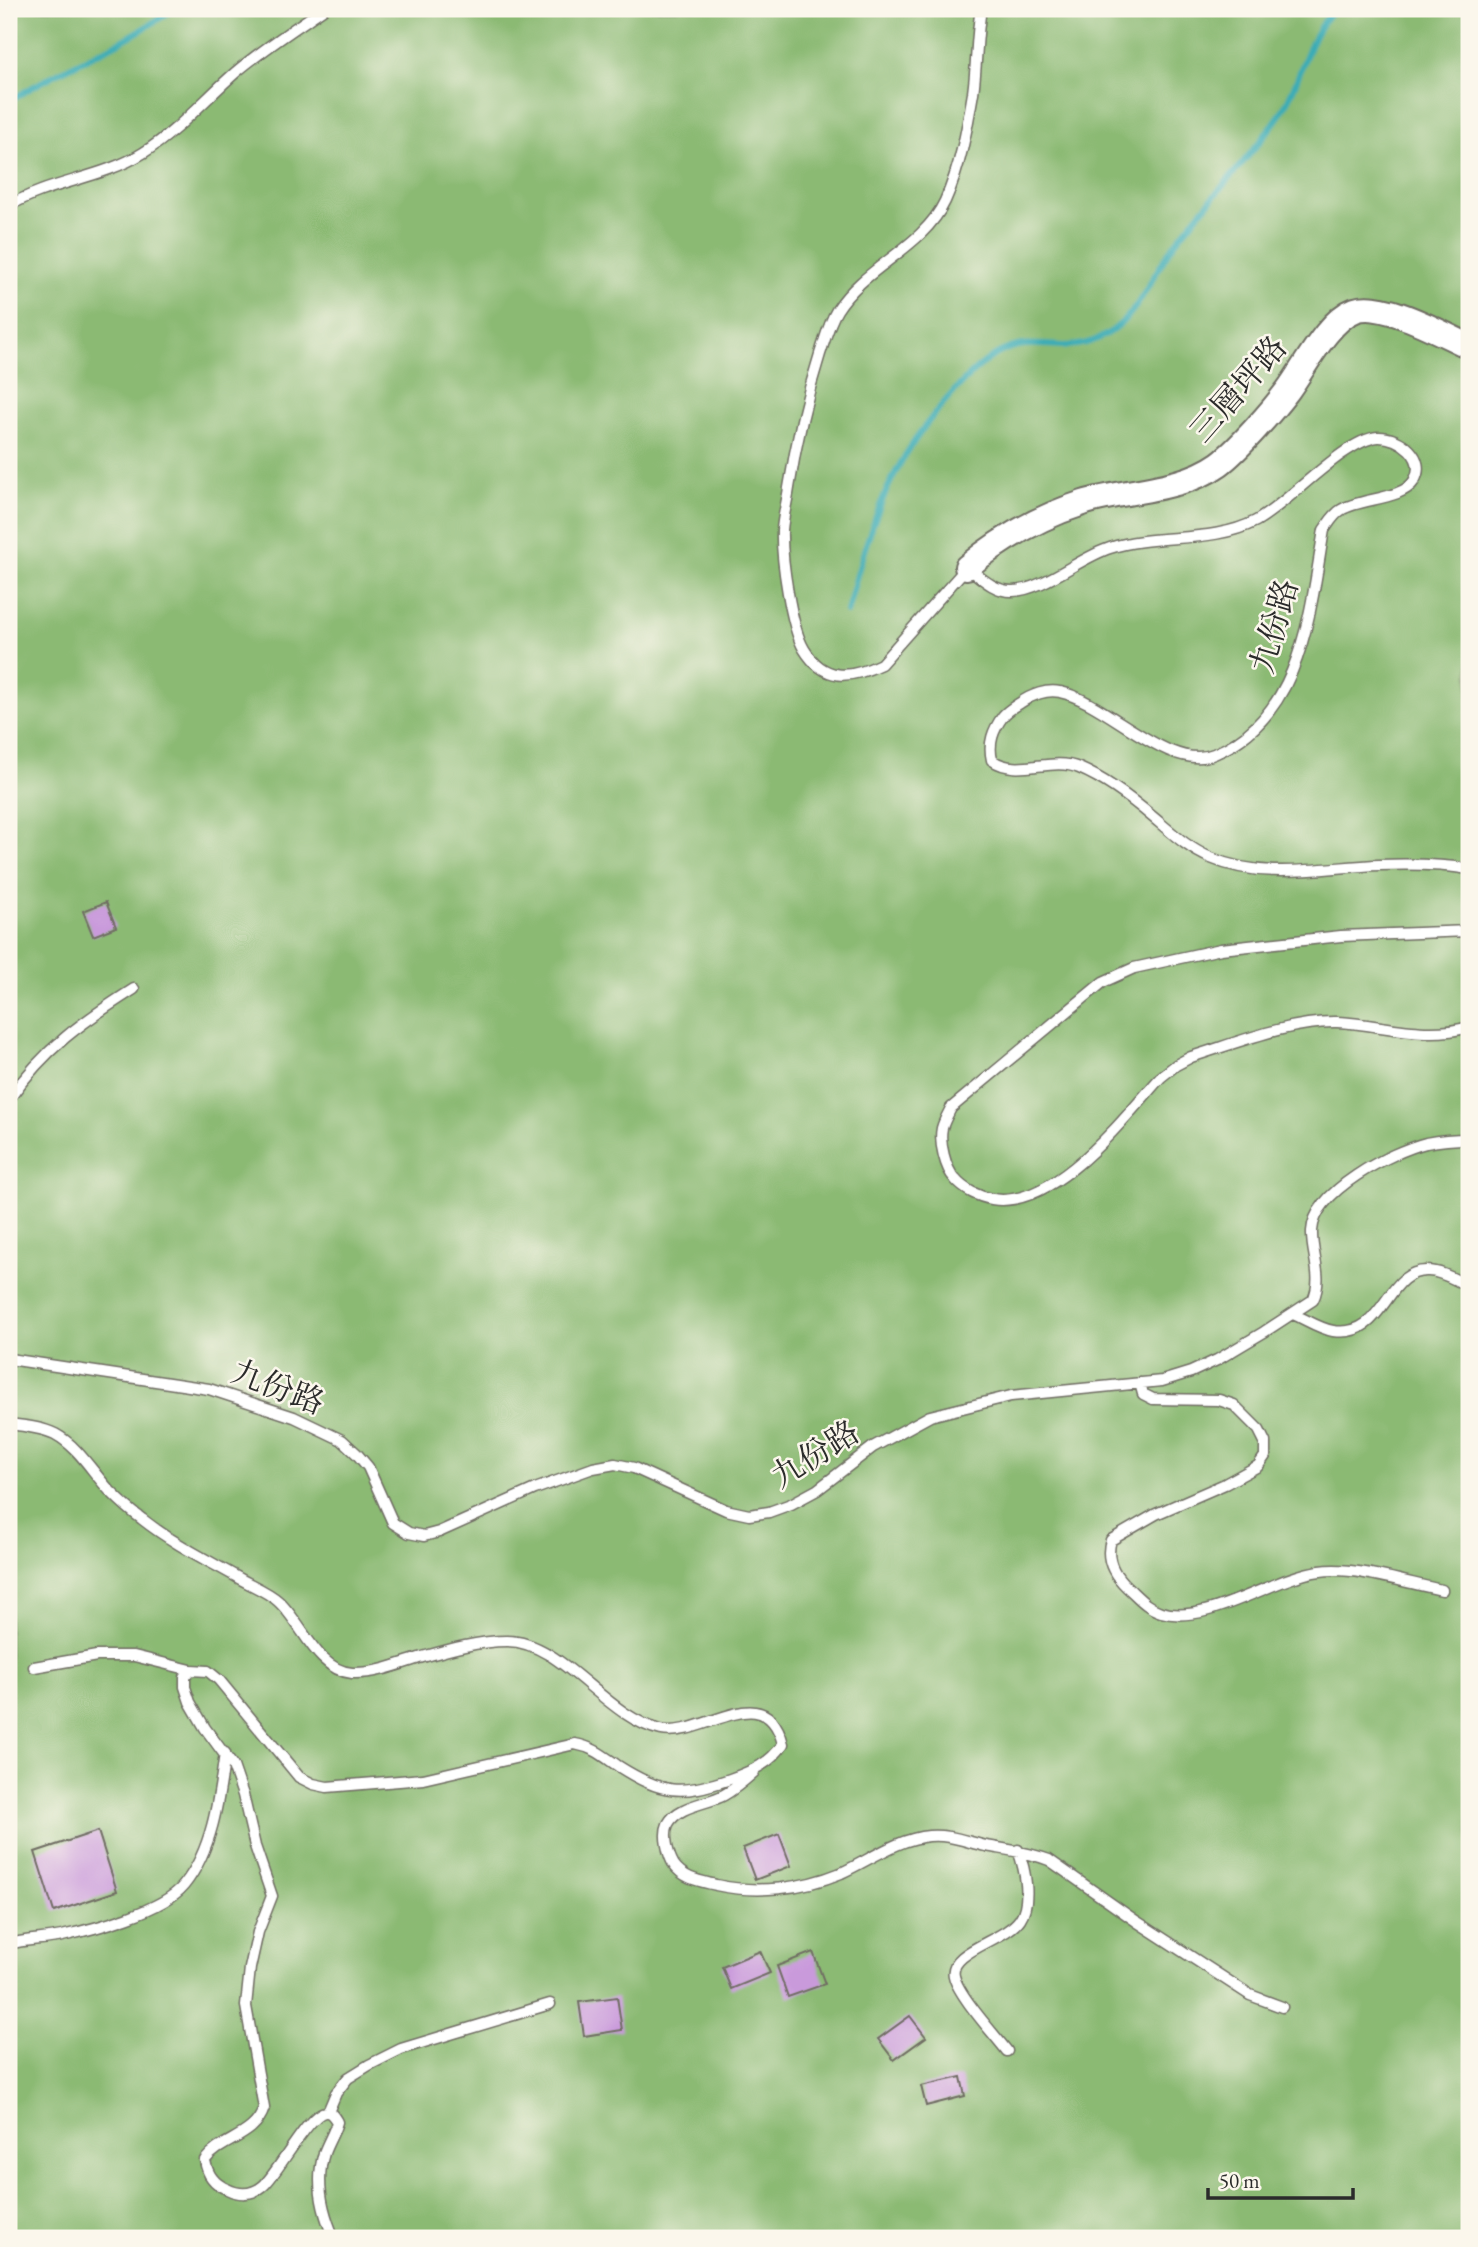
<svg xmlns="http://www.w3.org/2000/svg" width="1478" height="2247" font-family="'EB Garamond','Noto Serif TC',serif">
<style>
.forest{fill:#8bba73;stroke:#5b724f;stroke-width:2}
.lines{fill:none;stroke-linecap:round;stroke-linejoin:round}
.stream{stroke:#3bacb6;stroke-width:6}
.building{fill:#c99adb}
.service-casing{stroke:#706d64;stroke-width:13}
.tertiary-casing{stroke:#706d64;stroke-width:28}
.service{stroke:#fff;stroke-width:10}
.tertiary{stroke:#fff;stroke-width:24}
.labels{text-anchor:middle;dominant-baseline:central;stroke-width:5;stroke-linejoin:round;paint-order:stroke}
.street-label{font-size:32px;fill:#2b2b2b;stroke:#fbf7ec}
</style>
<rect width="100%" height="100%" fill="#fbf7ec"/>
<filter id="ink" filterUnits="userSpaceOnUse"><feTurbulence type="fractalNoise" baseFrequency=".0143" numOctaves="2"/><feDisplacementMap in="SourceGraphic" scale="14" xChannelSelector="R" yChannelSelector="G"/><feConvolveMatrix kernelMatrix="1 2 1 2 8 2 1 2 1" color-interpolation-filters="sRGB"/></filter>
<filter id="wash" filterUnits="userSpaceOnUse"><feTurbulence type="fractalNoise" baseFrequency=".00686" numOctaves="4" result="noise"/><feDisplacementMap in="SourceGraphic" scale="28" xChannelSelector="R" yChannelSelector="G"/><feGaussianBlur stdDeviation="1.57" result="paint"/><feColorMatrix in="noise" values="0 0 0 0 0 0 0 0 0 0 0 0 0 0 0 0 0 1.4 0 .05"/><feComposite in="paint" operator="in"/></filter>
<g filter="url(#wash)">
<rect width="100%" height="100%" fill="#f1e8cd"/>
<path class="forest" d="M 9,9 L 1469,9 L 1469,2238 L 9,2238 Z"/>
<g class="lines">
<path class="stream" d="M 9,102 C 61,66 122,47 173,9
M 847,612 C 871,520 890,459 957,388 C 974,370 993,351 1018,346 C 1034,343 1049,346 1065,346 C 1095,346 1119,330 1136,306 C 1150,286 1160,263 1175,243 C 1208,200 1248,161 1279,116 C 1302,82 1304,39 1334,9"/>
</g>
<g id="blocks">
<path class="building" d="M 106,902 L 116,927 L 93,936 L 83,911 Z
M 98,1831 L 117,1891 L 54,1912 L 35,1852 Z
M 779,1834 L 791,1866 L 755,1880 L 743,1848 Z
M 760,1951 L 770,1973 L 731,1989 L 722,1967 Z
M 813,1952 L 825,1984 L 788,1997 L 777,1966 Z
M 617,1997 L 622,2030 L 584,2036 L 579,2002 Z
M 910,2016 L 926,2037 L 894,2060 L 878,2039 Z
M 961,2077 L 965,2096 L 926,2106 L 921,2086 Z"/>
</g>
</g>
<g filter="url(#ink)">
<use href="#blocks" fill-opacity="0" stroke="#706d64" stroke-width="2"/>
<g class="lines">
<g class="service-casing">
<path id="service" d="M 981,9 C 976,37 977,65 973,93 C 967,129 960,168 945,201 C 923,248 865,266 837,310 C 829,323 825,339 820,354 C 806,398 796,443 789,488 C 787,502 783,516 782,530 C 781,558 791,627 804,649 C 824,682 850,679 881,664 L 967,567 C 980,577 995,592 1013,591 C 1043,590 1081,557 1110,548 C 1156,533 1212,544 1256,521 C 1289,503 1344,440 1378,437 C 1400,436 1428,458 1414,481 C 1402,500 1360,498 1341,510 C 1333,515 1329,523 1324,530 C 1310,611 1302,718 1214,754 C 1169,773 1106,701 1060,692 C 1047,689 1031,695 1020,703 C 1014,707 1008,710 1003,716 C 993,730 988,743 992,760 C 1018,778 1051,756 1079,768 C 1105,779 1133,800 1154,818 C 1172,833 1189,849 1211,858 C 1264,881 1324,867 1379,865 C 1409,864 1440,864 1469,869
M 9,206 C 50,181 101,179 143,153 C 178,131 205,99 236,72 C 263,49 294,29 323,9
M 1469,931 L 1341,936 L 1221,949 L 1134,968 L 1103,982 L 951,1108 C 948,1114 944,1121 942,1128 C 939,1142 945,1168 955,1179 C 964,1190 979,1197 992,1199 C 1054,1210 1123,1119 1161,1077 L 1176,1065 L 1191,1057 C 1236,1043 1290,1021 1337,1022 C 1382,1024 1424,1040 1469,1027
M 9,1099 C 45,1048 82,1022 134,989
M 1293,1314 C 1305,1319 1320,1329 1333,1331 C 1387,1339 1384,1269 1428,1271 C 1442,1271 1457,1281 1469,1286
M 9,1359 L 209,1389 L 294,1417 L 342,1440 L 357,1454 L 368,1467 L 393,1523 L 409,1533 L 424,1536 L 439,1532 L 535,1489 L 593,1468 L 615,1464 L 634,1468 L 726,1510 L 749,1515 L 769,1512 L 791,1504 L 817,1490 L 873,1447 L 930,1416 L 1011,1396 L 1162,1381 L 1191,1372 L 1217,1360 L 1264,1332 L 1313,1300 C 1324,1276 1311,1255 1312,1231 C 1314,1191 1391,1152 1426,1143 C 1441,1140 1454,1139 1469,1139
M 1140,1383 L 1143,1394 L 1153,1399 L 1219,1400 L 1234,1405 L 1259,1430 L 1265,1442 L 1265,1456 L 1258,1466 L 1225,1484 L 1156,1514 L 1111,1540 C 1105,1559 1113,1574 1127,1587 C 1138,1597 1147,1608 1161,1612 C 1208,1626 1272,1577 1320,1571 C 1355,1566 1407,1583 1442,1590
M 9,1424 C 24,1426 41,1427 55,1434 C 79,1447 92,1472 110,1491 C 120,1501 131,1511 142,1519 C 171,1542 205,1559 237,1577 C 250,1585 267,1591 278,1601 C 302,1622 316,1670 352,1673 C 375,1674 397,1665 419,1658 C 447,1650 477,1641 507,1641 C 562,1641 605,1717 661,1730 C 703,1739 766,1675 783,1744 C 770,1764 752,1771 730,1779 C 681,1796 662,1794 618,1766 C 602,1755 595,1748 575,1744 L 423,1779 L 327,1787 L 313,1784 L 299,1777 L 219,1680 L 208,1671 L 191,1670 L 185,1677 L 185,1687 L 190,1702 L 205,1728 L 233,1766 L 243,1795 L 255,1846 L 272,1896 L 258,1932 L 250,1968 L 246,2006 L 264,2108 C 255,2137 222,2138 205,2160 C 207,2174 214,2184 227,2189 C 239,2195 252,2195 263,2186 C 277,2175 310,2111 326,2112 C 332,2112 334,2117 337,2122 C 334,2133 328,2142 324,2153 C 315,2182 322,2211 334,2238
M 34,1667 L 97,1656 L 134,1656 L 191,1670
M 754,1772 C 744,1781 735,1789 724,1795 C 708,1804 678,1805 668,1824 C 663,1835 668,1855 674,1865 C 684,1879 700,1881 716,1885 C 757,1894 802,1889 841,1873 C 870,1860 897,1839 929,1836 C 949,1834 967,1842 986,1846 C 1008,1850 1028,1852 1049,1860 L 1136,1921 L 1250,1995 L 1282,2007
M 9,1944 C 26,1939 44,1940 62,1936 C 94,1929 163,1911 184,1885 C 213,1849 219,1797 225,1753
M 1007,2051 C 994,2034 958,1995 954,1976 C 948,1951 1005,1941 1020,1919 C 1032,1901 1025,1869 1018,1850
M 328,2112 L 336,2093 L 348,2078 L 369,2065 L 401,2049 L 550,2004"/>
</g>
<g class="tertiary-casing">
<path id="tertiary" d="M 967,567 C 1002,538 1039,517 1083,503 C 1127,489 1181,491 1219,464 C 1238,450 1273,410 1288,390 C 1305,367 1328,320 1355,310 C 1383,300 1442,334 1469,346"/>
</g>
<use href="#service" class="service"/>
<use href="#tertiary" class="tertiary"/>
</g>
</g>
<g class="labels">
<g class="street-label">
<text transform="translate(1238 389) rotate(-49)">三層坪路</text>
<text transform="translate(1274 626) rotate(-74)">九份路</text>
<text transform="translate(278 1387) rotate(21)">九份路</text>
<text transform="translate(815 1454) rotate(-32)">九份路</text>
</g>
</g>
<rect width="1478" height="2247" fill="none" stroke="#fbf7ec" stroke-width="35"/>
<path d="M1208 2188v10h145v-10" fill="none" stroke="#2b2b2b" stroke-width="3.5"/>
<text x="1219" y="2188" font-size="21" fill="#2b2b2b" stroke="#fbf7ec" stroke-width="5" paint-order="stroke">50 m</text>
</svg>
